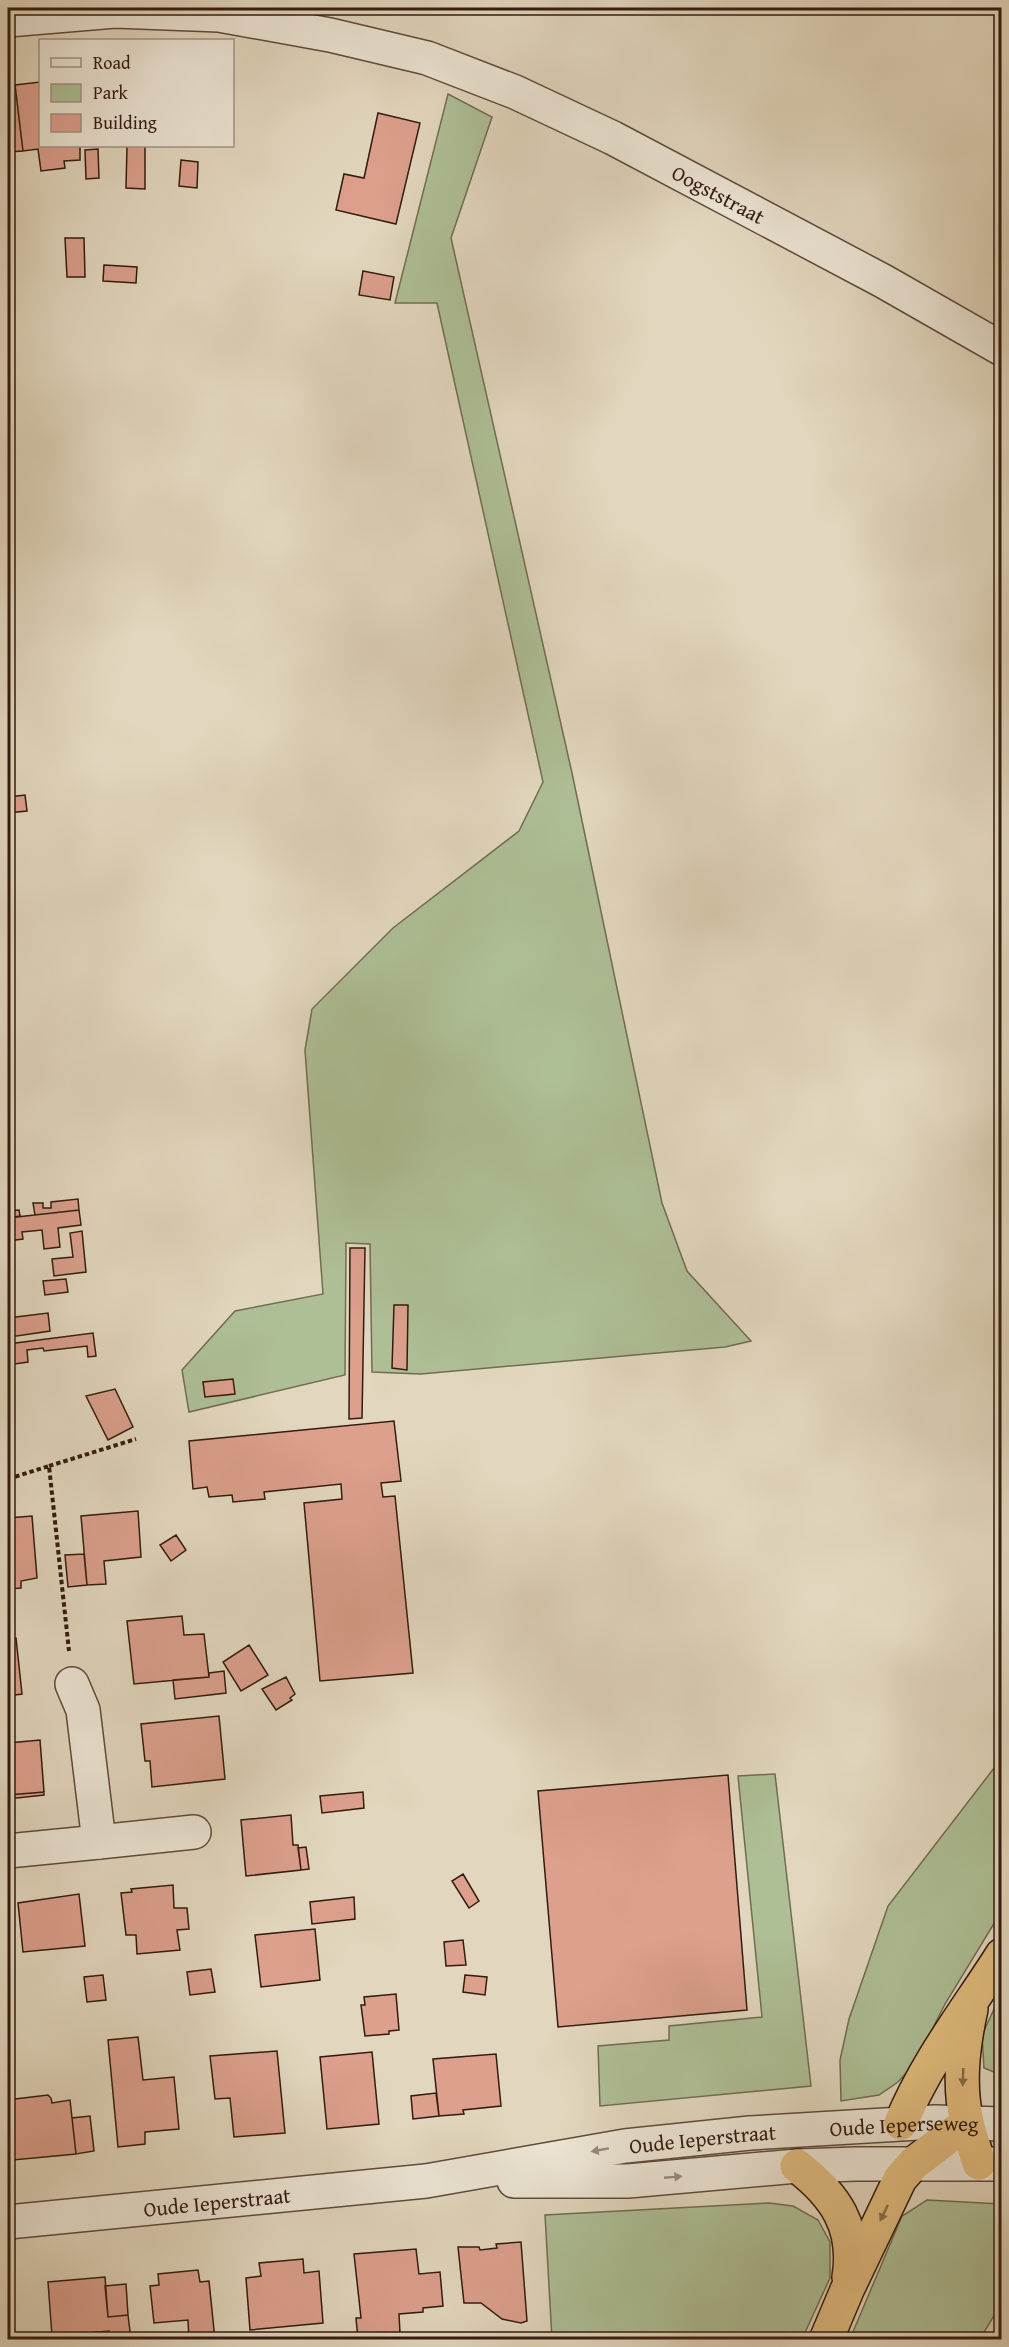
<svg xmlns="http://www.w3.org/2000/svg" width="1009" height="2347" font-family="'Gentium Book Plus',serif">
<style>
.green{fill:#aebf96;stroke:#706d52;stroke-width:1.5}
.building{fill:#dca08d;stroke:#331b0f;stroke-width:1.5}
.lines{fill:none;stroke-linecap:round;stroke-linejoin:round}
.minor-casing{stroke:#5f4a3b;stroke-width:36}
.highway-casing{stroke:#331b0f;stroke-width:36}
.path{stroke:#331b0f;stroke-width:4;stroke-dasharray:4.5 3;stroke-linecap:butt}
.minor{stroke:#ece5d5;stroke-width:33}
.highway{stroke:#e1bc7f;stroke-width:33}
.oneway{fill:#8a6c47}
.oneway2{fill:#998a7c}
.labels{text-anchor:middle;dominant-baseline:central;stroke-width:4.5;stroke-linejoin:round;paint-order:stroke}
.street-label{font-size:21px;fill:#331b0f;stroke:#ece5d5}
</style>
<rect width="100%" height="100%" fill="#e2d7be"/>
<filter id="stains"><feTurbulence type="fractalNoise" baseFrequency=".00333" numOctaves="4"/><feColorMatrix values="0 0 0 0 .2 0 0 0 0 .09 0 0 0 0 .02 0 0 0 .5 -.17"/></filter>
<radialGradient id="worn" r=".72"><stop offset=".6" stop-color="#630" stop-opacity="0"/><stop offset="1" stop-color="#630" stop-opacity=".3"/></radialGradient>
<path class="green" d="M 448,94 L 492,117 L 451,238 L 572,773 L 662,1203 L 687,1271 L 751,1341 L 725,1347 L 421,1374 L 372,1372 L 370,1244 L 346,1243 L 345,1375 L 189,1412 L 182,1370 L 235,1311 L 323,1294 L 305,1050 L 312,1009 L 393,928 L 519,831 L 543,782 L 437,303 L 395,303 Z
M 1001,1759 L 1001,1912 L 945,2004 L 915,2063 L 898,2082 L 879,2095 L 841,2101 L 840,2060 L 849,2019 L 888,1906 Z
M 775,1774 L 811,2086 L 600,2106 L 598,2046 L 669,2040 L 669,2026 L 762,2017 L 738,1776 Z
M 1001,1994 L 1001,2075 L 984,2068 L 982,2035 Z
M 927,2200 L 1001,2204 L 1001,2304 L 980,2339 L 850,2339 L 902,2216 Z
M 769,2203 L 793,2206 L 818,2220 L 830,2242 L 830,2278 L 802,2339 L 552,2339 L 545,2215 Z"/>
<path class="building" d="M 40,82 L 40,146 L 80,146 L 80,160 L 64,161 L 65,168 L 41,171 L 38,149 L 23,151 L 15,85 Z
M 15,85 L 23,151 L 8,152 L 8,86 Z
M 378,113 L 420,123 L 396,224 L 336,210 L 344,174 L 364,178 Z
M 127,146 L 145,146 L 145,189 L 126,188 Z
M 98,149 L 99,178 L 86,179 L 85,150 Z
M 181,160 L 198,162 L 197,188 L 179,186 Z
M 65,238 L 84,238 L 85,277 L 67,277 Z
M 104,265 L 137,267 L 136,283 L 103,281 Z
M 363,271 L 394,277 L 390,300 L 359,295 Z
M 25,795 L 27,811 L 8,813 L 8,797 Z
M 78,1199 L 79,1210 L 35,1215 L 33,1203 L 43,1203 L 43,1208 L 51,1208 L 51,1202 Z
M 19,1210 L 20,1216 L 8,1218 L 8,1211 Z
M 79,1210 L 81,1225 L 58,1228 L 60,1247 L 44,1249 L 42,1230 L 22,1232 L 23,1239 L 8,1241 L 8,1218 Z
M 82,1231 L 86,1272 L 54,1276 L 52,1259 L 73,1257 L 70,1233 Z
M 350,1248 L 365,1248 L 362,1418 L 349,1419 Z
M 66,1279 L 68,1292 L 45,1295 L 43,1281 Z
M 394,1305 L 408,1305 L 407,1370 L 392,1368 Z
M 48,1313 L 50,1331 L 10,1337 L 8,1318 Z
M 93,1333 L 96,1356 L 88,1357 L 87,1346 L 44,1351 L 43,1348 L 27,1350 L 28,1362 L 8,1365 L 8,1344 Z
M 233,1379 L 235,1394 L 205,1397 L 203,1382 Z
M 115,1389 L 133,1427 L 108,1440 L 86,1396 Z
M 394,1421 L 401,1481 L 381,1483 L 383,1497 L 395,1496 L 413,1673 L 320,1681 L 304,1503 L 342,1499 L 341,1484 L 264,1492 L 265,1499 L 233,1502 L 232,1495 L 209,1497 L 207,1487 L 193,1489 L 189,1441 Z
M 138,1511 L 141,1557 L 104,1561 L 106,1584 L 87,1585 L 81,1516 Z
M 32,1516 L 37,1578 L 21,1581 L 21,1588 L 8,1589 L 8,1518 Z
M 176,1535 L 186,1550 L 171,1561 L 160,1545 Z
M 84,1554 L 87,1585 L 68,1587 L 65,1555 Z
M 182,1616 L 184,1635 L 204,1634 L 209,1677 L 134,1684 L 127,1621 Z
M 8,1617 L 11,1617 L 12,1632 L 8,1632 Z
M 16,1638 L 22,1694 L 8,1696 L 8,1639 Z
M 249,1645 L 268,1675 L 241,1691 L 223,1662 Z
M 224,1671 L 226,1693 L 175,1699 L 173,1680 L 209,1677 L 209,1673 Z
M 286,1677 L 295,1694 L 290,1698 L 292,1700 L 276,1710 L 262,1689 Z
M 219,1716 L 225,1779 L 152,1787 L 150,1761 L 145,1761 L 141,1724 Z
M 40,1740 L 44,1792 L 8,1795 L 8,1743 Z
M 728,1775 L 747,2010 L 558,2027 L 538,1791 Z
M 44,1792 L 44,1795 L 8,1799 L 8,1795 Z
M 363,1792 L 364,1808 L 322,1813 L 320,1796 Z
M 291,1815 L 293,1845 L 298,1845 L 301,1870 L 246,1876 L 241,1820 Z
M 306,1847 L 309,1869 L 301,1870 L 298,1848 Z
M 463,1874 L 479,1901 L 469,1908 L 452,1881 Z
M 173,1885 L 174,1908 L 187,1908 L 189,1929 L 177,1930 L 180,1950 L 137,1954 L 136,1935 L 126,1935 L 121,1893 L 132,1892 L 131,1889 Z
M 79,1894 L 85,1946 L 23,1952 L 18,1903 Z
M 354,1897 L 355,1919 L 312,1924 L 310,1902 Z
M 315,1929 L 320,1980 L 261,1987 L 255,1935 Z
M 463,1940 L 466,1965 L 446,1966 L 444,1942 Z
M 211,1969 L 215,1992 L 190,1995 L 187,1972 Z
M 103,1975 L 106,2000 L 87,2002 L 84,1977 Z
M 465,1975 L 487,1977 L 485,1995 L 463,1992 Z
M 396,1994 L 399,2030 L 389,2031 L 389,2034 L 365,2036 L 361,2005 L 365,2005 L 364,1997 Z
M 8,2025 L 11,2053 L 8,2053 Z
M 138,2037 L 143,2080 L 174,2077 L 179,2129 L 145,2132 L 145,2144 L 118,2147 L 108,2040 Z
M 277,2051 L 285,2133 L 234,2137 L 230,2098 L 215,2099 L 210,2056 Z
M 372,2052 L 379,2124 L 327,2129 L 320,2057 Z
M 496,2054 L 501,2106 L 463,2110 L 464,2114 L 439,2116 L 433,2059 Z
M 436,2093 L 439,2116 L 413,2119 L 411,2096 Z
M 48,2095 L 51,2098 L 52,2103 L 70,2100 L 76,2154 L 13,2160 L 8,2112 L 13,2112 L 12,2102 L 15,2099 Z
M 90,2116 L 94,2151 L 76,2154 L 72,2118 Z
M 521,2242 L 527,2321 L 521,2323 L 502,2319 L 481,2303 L 464,2303 L 458,2247 L 479,2247 L 480,2250 L 497,2248 L 496,2244 Z
M 416,2249 L 419,2274 L 440,2272 L 443,2306 L 423,2308 L 423,2312 L 399,2314 L 400,2333 L 375,2335 L 375,2339 L 358,2340 L 356,2318 L 361,2318 L 354,2254 Z
M 303,2259 L 304,2273 L 319,2271 L 323,2323 L 250,2330 L 246,2278 L 261,2276 L 259,2263 Z
M 198,2270 L 200,2282 L 209,2281 L 215,2340 L 189,2340 L 188,2320 L 154,2323 L 150,2286 L 159,2285 L 158,2274 Z
M 105,2277 L 108,2317 L 128,2315 L 131,2340 L 110,2340 L 109,2331 L 52,2336 L 48,2282 Z
M 126,2284 L 128,2315 L 108,2317 L 105,2286 Z"/>
<g class="lines">
<g class="minor-casing">
<g id="minor">
<path id="s1" d="M 8,20 L 115,11 L 219,15 L 330,35 L 427,58 L 515,92 L 613,138 L 883,281 L 1002,349"/>
<path d="M 99,1842 L 194,1832"/>
<path d="M 8,1851 L 99,1842 L 83,1710 L 72,1684"/>
<path d="M 514,2181 L 628,2181 L 797,2166 L 856,2164 L 1002,2164"/>
<path id="s2" d="M 8,2222 L 426,2181 L 625,2146 L 750,2133 L 935,2122 L 1002,2124"/>
</g>
</g>
<g class="highway-casing">
<path id="highway" d="M 971,2009 C 963,2046 958,2085 967,2122 C 970,2136 975,2150 979,2163
M 901,2123 C 926,2062 967,2010 1002,1955
M 797,2166 C 835,2195 857,2227 849,2277
M 826,2340 L 847,2290 L 900,2179 L 914,2163 L 967,2123"/>
</g>
<path class="path" d="M 49,1466 L 136,1439
M 8,1479 L 49,1466 L 69,1651"/>
<use href="#minor" class="minor"/>
<use href="#highway" class="highway"/>
</g>
<defs><path id="oneway-solid" d="M-6-.8H1V-3.2L6.5 0L1 3.2V.8H-6Z" transform="scale(1.5)"/></defs>
<g class="oneway">
<use href="#oneway-solid" transform="translate(963 2077) rotate(92)"/>
<use href="#oneway-solid" transform="translate(884 2213) rotate(116)"/>
</g>
<g class="oneway2">
<use href="#oneway-solid" transform="translate(600 2150) rotate(170)"/>
<use href="#oneway-solid" transform="translate(673 2177) rotate(-5)"/>
</g>
<g class="labels">
<g class="street-label">
<text stroke="none"><textPath href="#s1" startOffset="746">Oogststraat</textPath></text>
<text stroke="none"><textPath href="#s2" startOffset="902">Oude Ieperseweg</textPath></text>
<text stroke="none"><textPath href="#s2" startOffset="700">Oude Ieperstraat</textPath></text>
<text stroke="none"><textPath href="#s2" startOffset="210">Oude Ieperstraat</textPath></text>
</g>
</g>
<rect width="1009" height="2347" fill="none" stroke="#e2d7be" stroke-width="30"/>
<rect x="9" y="9" width="991" height="2329" fill="none" stroke="#331b0f" stroke-width="3"/>
<rect x="15" y="15" width="979" height="2317" fill="none" stroke="#331b0f" stroke-width="1.5"/>
<rect x="39" y="39" width="195" height="108" fill="#ece5d5" stroke="#a29486" stroke-width="1.5"/>
<rect x="51" y="58" width="30" height="9" fill="#ece5d5" stroke="#a29486" stroke-width="1.5"/>
<text x="93" y="69" font-size="18" fill="#331b0f">Road</text>
<rect x="51" y="84" width="30" height="18" fill="#aebf96" stroke="#a29486" stroke-width="1.5"/>
<text x="93" y="99" font-size="18" fill="#331b0f">Park</text>
<rect x="51" y="114" width="30" height="18" fill="#dca08d" stroke="#a29486" stroke-width="1.5"/>
<text x="93" y="129" font-size="18" fill="#331b0f">Building</text>
<rect width="100%" height="100%" filter="url(#stains)"/>
<rect width="100%" height="100%" fill="url(#worn)"/>
</svg>
